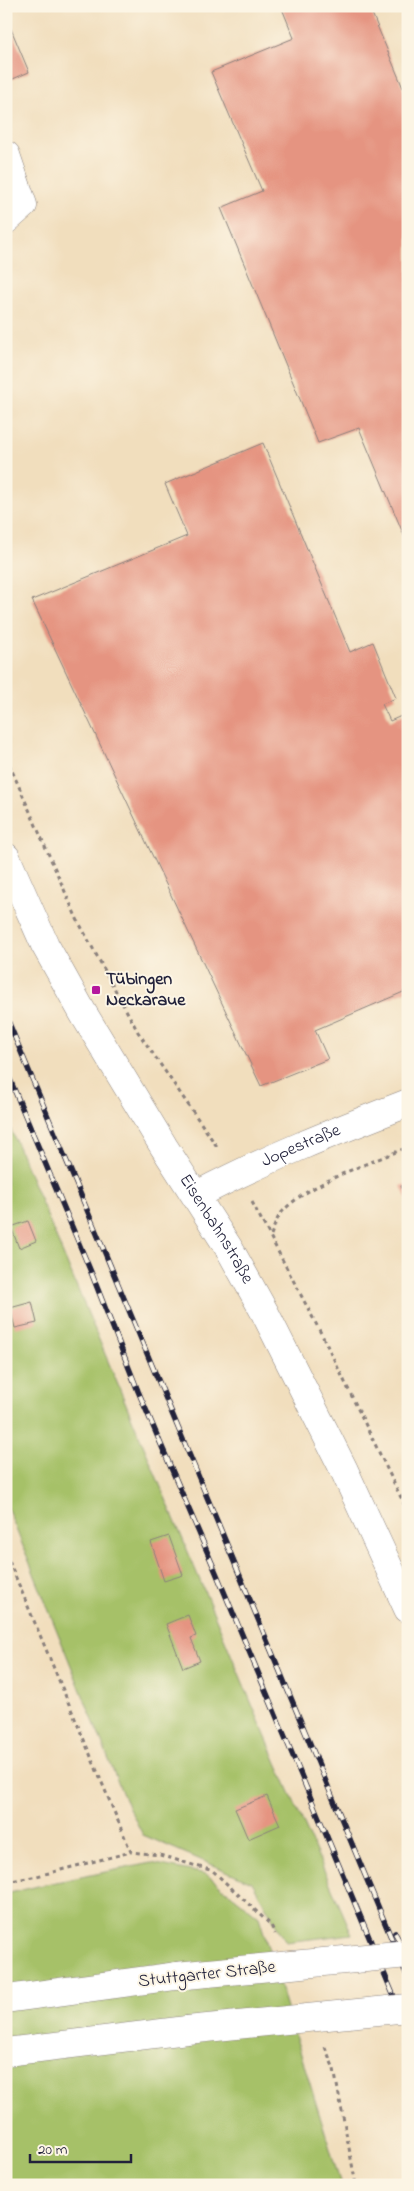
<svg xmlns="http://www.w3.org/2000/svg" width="414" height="2191" font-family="'Indie Flower',sans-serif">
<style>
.green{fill:#a6c168;stroke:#647252}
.building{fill:#e59481}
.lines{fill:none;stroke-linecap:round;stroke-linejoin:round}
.minor-casing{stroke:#8a807c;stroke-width:29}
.major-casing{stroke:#8a807c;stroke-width:29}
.path{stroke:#8a807c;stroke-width:3;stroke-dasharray:4 4;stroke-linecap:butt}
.minor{stroke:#fff;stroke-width:28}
.major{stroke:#fff;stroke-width:28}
.rail-casing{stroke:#22223b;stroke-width:5.5}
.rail{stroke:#fcf5e5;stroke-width:4;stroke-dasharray:11;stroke-linecap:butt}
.major-bridge-casing{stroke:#8a807c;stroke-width:29;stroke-linecap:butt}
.major-bridge{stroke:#fff;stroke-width:28}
.poi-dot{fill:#b5179e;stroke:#fcf5e5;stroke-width:2}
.labels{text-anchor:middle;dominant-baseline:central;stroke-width:4;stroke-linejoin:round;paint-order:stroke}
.poi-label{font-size:18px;font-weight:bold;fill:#22223b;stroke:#fcf5e5;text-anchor:start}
.street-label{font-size:18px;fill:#22223b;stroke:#fcf5e5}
</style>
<rect width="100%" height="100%" fill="#fcf5e5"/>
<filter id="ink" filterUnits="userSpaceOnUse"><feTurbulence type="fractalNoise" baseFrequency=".02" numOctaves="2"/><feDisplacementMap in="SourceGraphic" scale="10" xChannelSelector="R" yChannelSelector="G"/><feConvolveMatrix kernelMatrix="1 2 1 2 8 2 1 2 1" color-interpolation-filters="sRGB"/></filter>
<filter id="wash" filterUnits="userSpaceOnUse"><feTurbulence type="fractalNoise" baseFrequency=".0096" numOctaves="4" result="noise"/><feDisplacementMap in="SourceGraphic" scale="20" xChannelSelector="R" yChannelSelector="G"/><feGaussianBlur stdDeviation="1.12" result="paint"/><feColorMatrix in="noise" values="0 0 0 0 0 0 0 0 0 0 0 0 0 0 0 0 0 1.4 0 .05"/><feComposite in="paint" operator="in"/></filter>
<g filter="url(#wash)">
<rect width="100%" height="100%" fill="#f1debd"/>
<path class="green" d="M 6,1118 L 264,1733 L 352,1934 L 286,1942 L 252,1882 L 143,1835 L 125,1800 L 6,1504 Z
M 151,1863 L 206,1874 L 259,1917 L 341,2185 L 6,2185 L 6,1894 L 46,1884 Z"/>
<g id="blocks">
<path class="building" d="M 281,6 L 369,6 L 408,100 L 408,545 L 359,428 L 318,443 L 221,208 L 262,191 L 211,72 L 294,38 Z
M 6,17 L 29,72 L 6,82 Z
M 263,443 L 350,652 L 373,642 L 396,698 L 382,704 L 390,721 L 408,713 L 408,990 L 315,1030 L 328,1059 L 261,1086 L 32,600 L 187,536 L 165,484 Z
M 408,1183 L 408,1202 L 401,1186 Z
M 28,1221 L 36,1241 L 19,1248 L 11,1227 Z
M 32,1302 L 37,1323 L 15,1328 L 10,1308 Z
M 169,1536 L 183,1575 L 164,1581 L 151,1542 Z
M 188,1615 L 196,1636 L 191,1638 L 200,1661 L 183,1668 L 166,1624 Z
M 267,1796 L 280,1825 L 248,1839 L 235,1809 Z"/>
</g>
</g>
<g filter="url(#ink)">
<use href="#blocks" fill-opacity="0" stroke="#8a807c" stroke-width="1"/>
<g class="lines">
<g class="minor-casing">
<g id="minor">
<path d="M 6,155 L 23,205 L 6,220"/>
<path id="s1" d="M 6,857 L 45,945 L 83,1013 L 164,1147 L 230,1250 L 265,1313 L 344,1470 L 408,1609"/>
<path id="s2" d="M 197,1195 C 265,1159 336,1131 408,1103"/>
</g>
</g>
<g class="major-casing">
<path id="major" d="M 6,1999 L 176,1976
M 6,2052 L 187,2030"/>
</g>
<path class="path" d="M 6,757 L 77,919 L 138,1032 L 218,1148
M 252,1202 L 323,1337 L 408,1512
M 271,1235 C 274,1227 277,1217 283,1211 C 310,1182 371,1163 408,1147
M 6,1554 L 131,1852 L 160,1855 L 213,1871 L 271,1925 L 275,1934
M 6,1882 L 37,1876 L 131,1852
M 325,2047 L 334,2069 L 356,2185"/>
<use href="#minor" class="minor"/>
<use href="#major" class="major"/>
<g class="rail-casing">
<path id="rail" d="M 6,1016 L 408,1978
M 6,1070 L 91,1272 L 138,1391 L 215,1570 L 408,2030
M 395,1933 L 408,1956"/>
</g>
<use href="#rail" class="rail"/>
<g class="major-bridge-casing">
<path id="major-bridge" d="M 176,1976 L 408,1954
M 187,2030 L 408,2008"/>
</g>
<use href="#major-bridge" class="major-bridge"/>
</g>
</g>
<rect class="poi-dot" x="91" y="985" width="10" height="10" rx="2.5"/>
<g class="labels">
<g class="poi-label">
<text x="106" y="980">Tübingen<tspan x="106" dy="21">Neckaraue</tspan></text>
</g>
<g class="street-label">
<text stroke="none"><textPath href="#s2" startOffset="115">Jopestraße</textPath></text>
<text stroke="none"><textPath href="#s1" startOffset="428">Eisenbahnstraße</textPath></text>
<text transform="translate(207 1975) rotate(-6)">Stuttgarter Straße</text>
</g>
</g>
<rect width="414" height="2191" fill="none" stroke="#fcf5e5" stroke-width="25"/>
<path d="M30 2154v8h101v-8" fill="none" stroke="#22223b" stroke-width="2.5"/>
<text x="38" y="2154" font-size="15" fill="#22223b" stroke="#fcf5e5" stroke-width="4" paint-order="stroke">20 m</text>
</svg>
